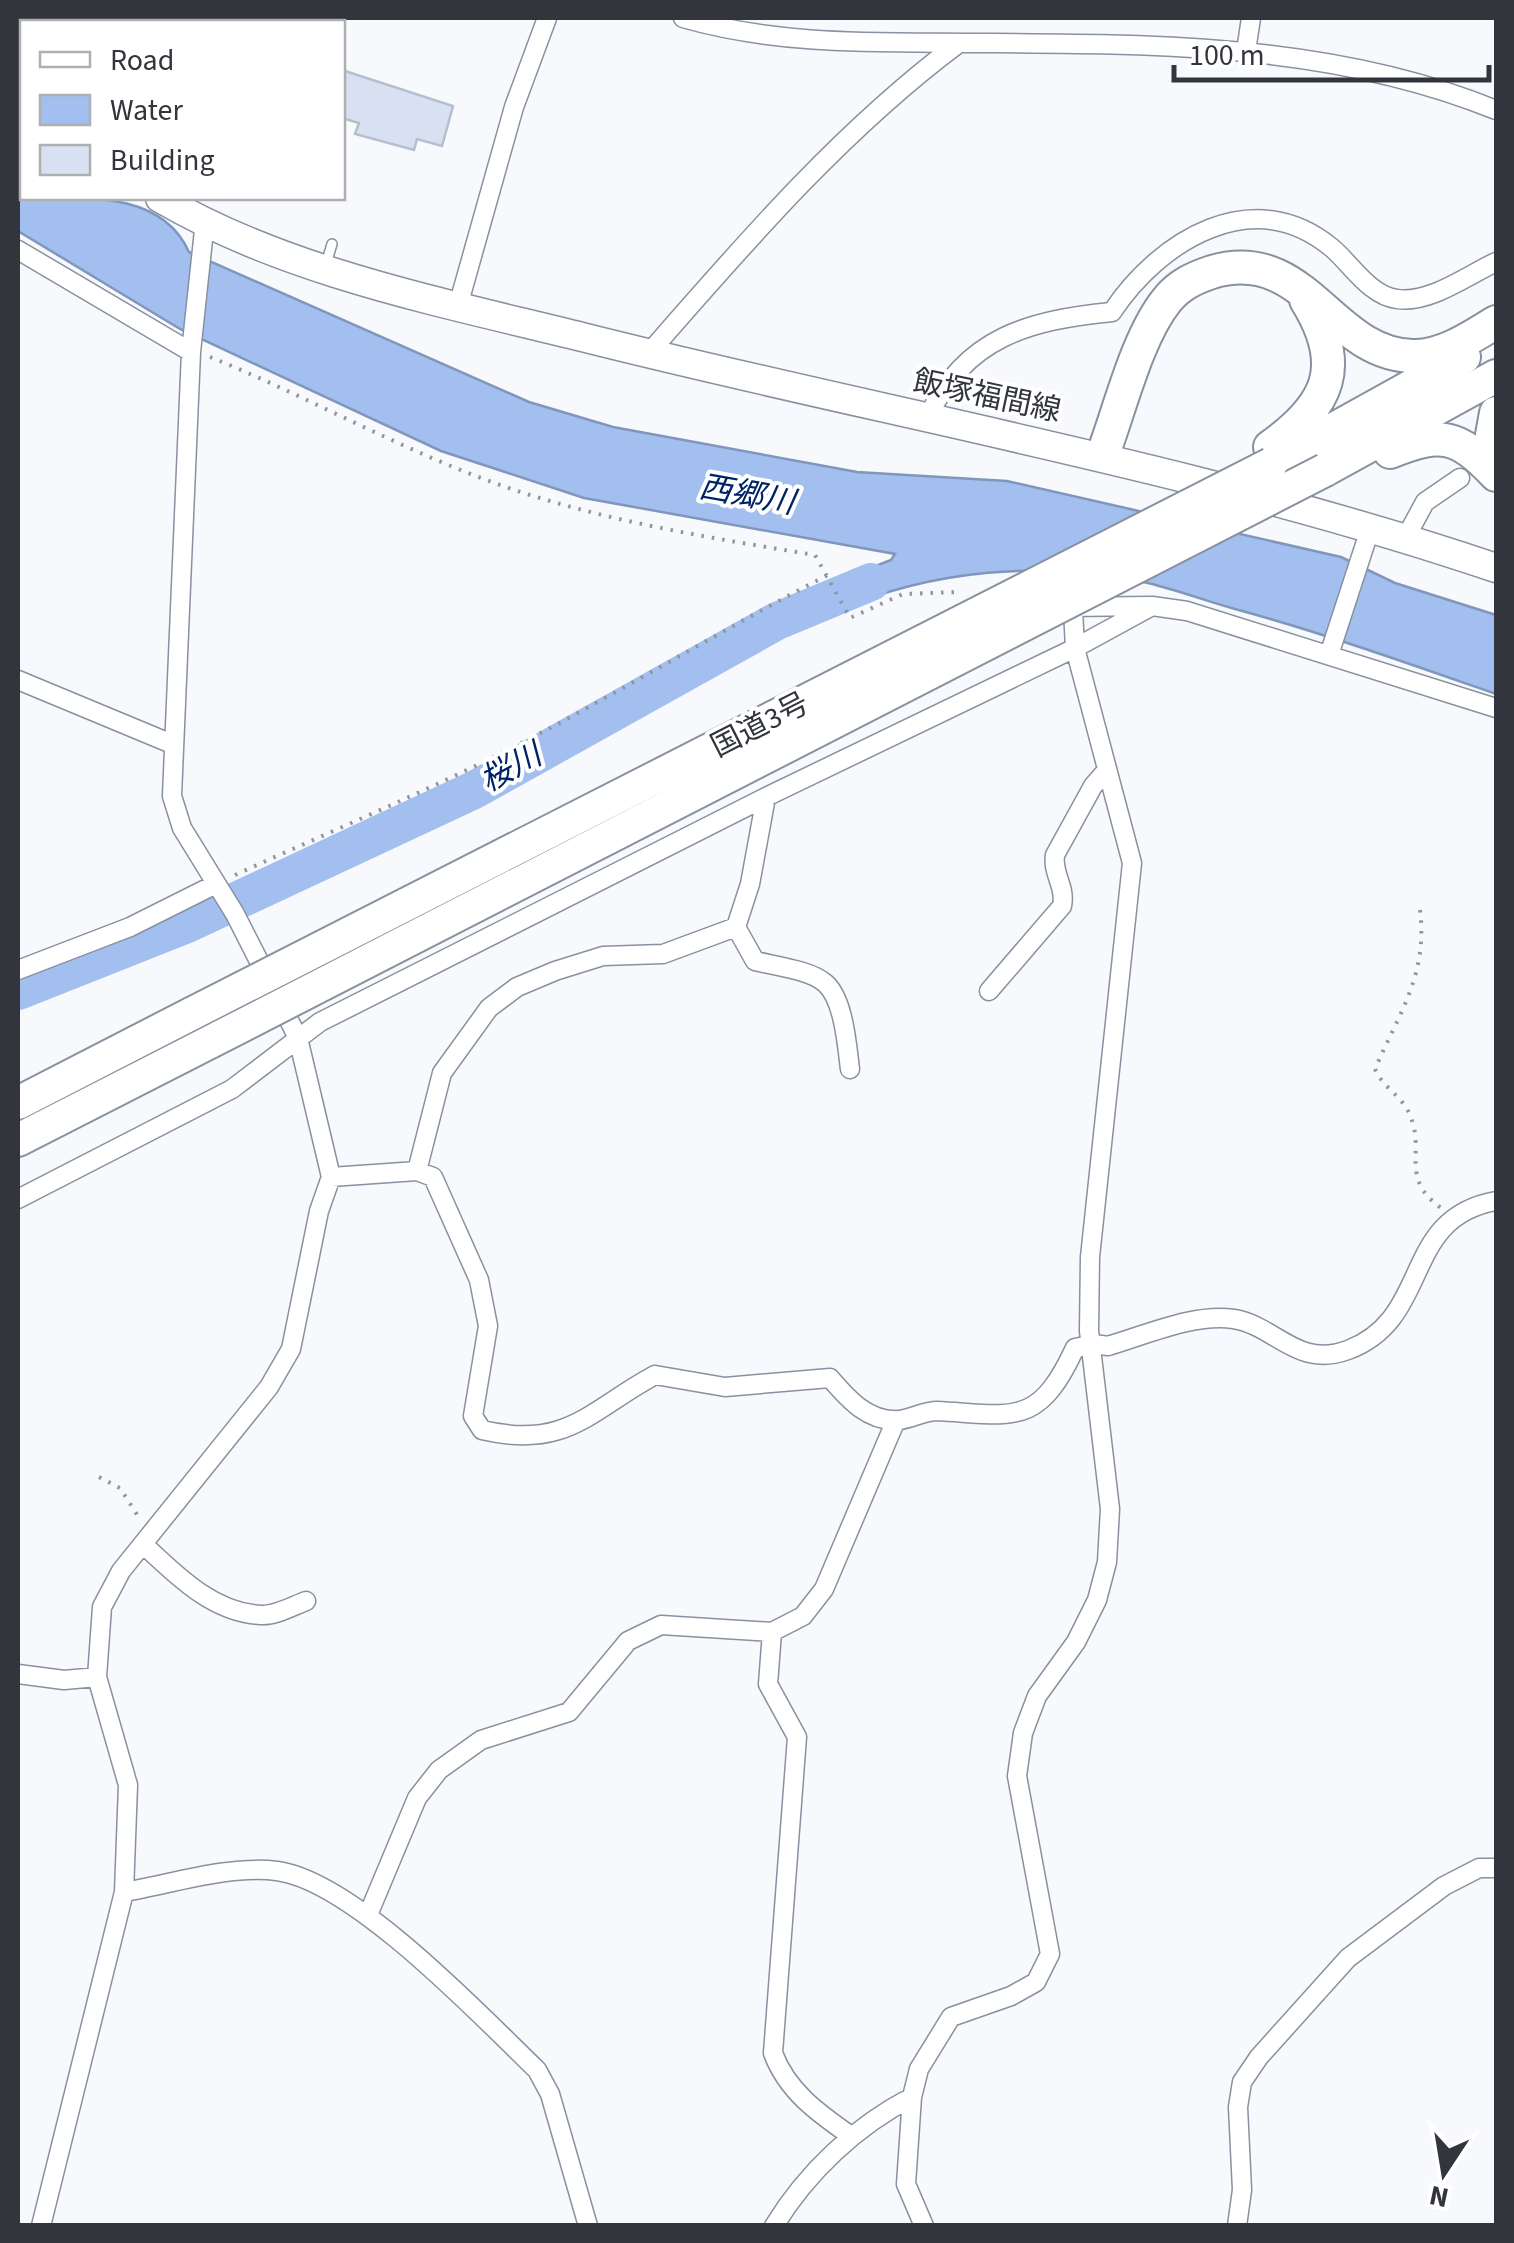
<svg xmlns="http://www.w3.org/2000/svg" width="1514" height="2243" font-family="'Source Sans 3','Noto Sans JP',sans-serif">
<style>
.water{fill:#a2bff0;stroke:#8096ba;stroke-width:2.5}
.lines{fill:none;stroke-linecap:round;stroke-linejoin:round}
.river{stroke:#a2bff0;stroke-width:38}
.building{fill:#d7e1f2;stroke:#b5bfce;stroke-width:2.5}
.lane-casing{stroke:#8891a0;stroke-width:12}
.street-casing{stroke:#8891a0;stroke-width:21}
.primary-casing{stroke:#8891a0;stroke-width:31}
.highway-casing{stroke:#8891a0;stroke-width:36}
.path{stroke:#92959a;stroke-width:4;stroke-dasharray:2.5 8;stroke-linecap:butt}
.lane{stroke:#fff;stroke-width:9}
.street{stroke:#fff;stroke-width:18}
.primary{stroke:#fff;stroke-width:28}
.highway{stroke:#fff;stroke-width:32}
.highway-bridge-casing{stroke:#8891a0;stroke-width:36;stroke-linecap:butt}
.highway-bridge{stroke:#fff;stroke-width:32}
.labels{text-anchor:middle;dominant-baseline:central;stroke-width:8;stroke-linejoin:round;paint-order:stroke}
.street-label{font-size:30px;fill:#32363c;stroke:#fff}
.water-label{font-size:32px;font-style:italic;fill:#002367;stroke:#fff}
</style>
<rect width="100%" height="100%" fill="#f7f9fd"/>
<path class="water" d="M 18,132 L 22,135 L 22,198 C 80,198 161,189 189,252 L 529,402 L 613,427 L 857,472 L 1007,481 L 1341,557 L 1395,583 L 1496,615 L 1496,694 C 1410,664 1323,633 1235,609 C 1206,601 1177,590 1148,583 C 1043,560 932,569 834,612 L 819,588 L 891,560 L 895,554 L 584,498 L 441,451 L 180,329 L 18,231 Z"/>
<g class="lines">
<path class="river" d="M 18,991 L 187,924 L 474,790 L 777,621 L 871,582"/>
</g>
<path class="building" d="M 345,71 L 453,106 L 442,146 L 417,139 L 414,150 L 355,134 L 359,123 L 342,118 Z"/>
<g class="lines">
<g class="lane-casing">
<path id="lane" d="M 326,264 L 332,244"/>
</g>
<g class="street-casing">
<path id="street" d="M 683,18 C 781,46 878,42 978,43 C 1153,44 1332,43 1496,110
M 1246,51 L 1251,18
M 18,250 L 191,352
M 458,306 L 514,107 L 547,18
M 648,354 C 744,244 842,130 959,43
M 928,417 C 965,337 1030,320 1112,312 C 1159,241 1253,182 1332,248 C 1351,264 1370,296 1397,299 C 1429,304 1468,275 1496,262
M 1406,537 L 1425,502 L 1460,478
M 1067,607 L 1152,606 L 1187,611 L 1496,708
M 1329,655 L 1371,526
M 18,680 L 172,744
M 736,927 L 755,961 C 775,966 810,970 825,983 C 844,999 847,1046 850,1069
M 18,970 L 130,927 L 214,885
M 989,991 L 1062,906 C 1066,886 1052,874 1055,855 L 1093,786 L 1107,770
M 417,1171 L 442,1073 L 489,1008 L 517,987 L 555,971 L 603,956 L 663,954 L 736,927 L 750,884 L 766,797
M 331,1177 L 417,1171 L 433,1177 L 479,1280 L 488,1326 L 473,1416 L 482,1430 C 567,1450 590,1410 655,1375 L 725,1387 L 830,1378 C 848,1399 869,1423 900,1420 C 913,1418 925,1411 937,1411 C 1014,1415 1038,1428 1075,1348 L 1094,1344 L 1108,1346 C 1146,1335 1194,1313 1234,1319 C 1276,1326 1297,1369 1348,1350 C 1433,1318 1400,1218 1496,1201
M 18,1199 L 232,1089 L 320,1022 L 766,797 L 1075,648 L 1152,606
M 143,1544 C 176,1575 213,1613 261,1615 C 275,1616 293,1606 306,1601
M 772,1632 L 768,1684 L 797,1737 L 773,2053 C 787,2091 818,2113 851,2136
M 18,1674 L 64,1680 L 97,1677
M 124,1892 C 171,1884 228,1865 277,1871 C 353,1881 479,2014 537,2070 L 550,2094 L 588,2226
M 368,1915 L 417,1798 L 439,1770 L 481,1740 L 569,1712 L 628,1641 L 661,1625 L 772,1632 L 803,1616 L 824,1589 L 896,1420
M 41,2226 L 124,1892 L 128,1785 L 97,1677 L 102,1607 L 121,1571 L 269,1387 L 291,1349 L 319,1211 L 331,1177 L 298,1038 L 235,914 L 182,828 L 172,796 L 191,352 L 205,221
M 774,2226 C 807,2172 856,2126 912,2097
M 924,2226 L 906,2184 L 912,2097 L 919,2069 L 951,2017 L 1011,1996 L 1036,1982 L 1050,1954 L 1017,1776 L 1023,1733 L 1037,1696 L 1076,1642 L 1097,1600 L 1107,1562 L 1110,1509 L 1089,1331 L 1090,1257 L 1132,863 L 1075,648 L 1073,610
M 1237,2226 L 1242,2190 L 1238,2107 L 1242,2082 L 1259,2057 L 1348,1958 L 1444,1886 L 1479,1868 L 1496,1868"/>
</g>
<g class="primary-casing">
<path id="primary" d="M 18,106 L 22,109
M 160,198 C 286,272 441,302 582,337 C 887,414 1197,467 1496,568"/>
</g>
<g class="highway-casing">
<path id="highway" d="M 1496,413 L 1492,435 L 1496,448
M 1270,447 C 1329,405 1347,366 1306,300
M 1390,452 C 1442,431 1458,435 1496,475
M 1103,454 C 1120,409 1137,337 1167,300 C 1179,285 1194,278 1212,272 C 1306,244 1331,355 1413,356 C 1442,357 1472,337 1496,322
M 1271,464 L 1464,357
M 1325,470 L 1496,376
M 18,1103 L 193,1013
M 18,1140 L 210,1042"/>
</g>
<path class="path" d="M 210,357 C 309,397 403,451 503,486 C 603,521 711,538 815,555 L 850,618 L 903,594 L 958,592
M 235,875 C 349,823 464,776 574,715 C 659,669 742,619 828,575
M 1420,910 C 1428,975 1399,1013 1375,1069 C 1383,1088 1401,1095 1409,1113 C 1427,1151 1398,1177 1441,1208
M 99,1477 L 120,1488 L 138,1516"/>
<use href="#lane" class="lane"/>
<use href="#street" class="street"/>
<use href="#primary" class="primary"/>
<use href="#highway" class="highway"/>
<g class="highway-bridge-casing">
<path id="highway-bridge" d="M 193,1013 L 1271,464
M 210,1042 L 1325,470"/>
</g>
<use href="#highway-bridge" class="highway-bridge"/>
</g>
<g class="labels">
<g class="street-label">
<text transform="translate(987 396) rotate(12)">飯塚福間線</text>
<text transform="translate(760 725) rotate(-27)">国道3号</text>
</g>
<g class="water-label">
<text transform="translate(747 495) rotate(10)">西郷川</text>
<text transform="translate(511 768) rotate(-29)">桜川</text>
</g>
</g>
<rect width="1514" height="2243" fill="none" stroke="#32363c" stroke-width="40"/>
<rect x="20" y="20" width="325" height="180" fill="#ffffff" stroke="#adafb1" stroke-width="2.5"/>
<rect x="40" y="52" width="50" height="15" fill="#ffffff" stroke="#adafb1" stroke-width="2.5"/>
<text x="110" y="70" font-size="30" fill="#32363c">Road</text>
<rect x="40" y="95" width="50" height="30" fill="#a2bff0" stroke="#adafb1" stroke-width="2.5"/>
<text x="110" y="120" font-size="30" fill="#32363c">Water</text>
<rect x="40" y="145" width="50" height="30" fill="#d7e1f2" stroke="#adafb1" stroke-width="2.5"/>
<text x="110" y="170" font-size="30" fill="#32363c">Building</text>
<g transform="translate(1444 2173) rotate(192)" stroke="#ffffff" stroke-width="8" paint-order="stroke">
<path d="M0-8L18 38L0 25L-18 38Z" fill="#32363c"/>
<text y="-15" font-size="28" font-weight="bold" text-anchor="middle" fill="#32363c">N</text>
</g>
<path d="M1174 65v15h315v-15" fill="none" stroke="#32363c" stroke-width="5"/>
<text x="1189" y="65" font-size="30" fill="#32363c" stroke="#ffffff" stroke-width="8" paint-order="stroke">100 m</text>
</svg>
